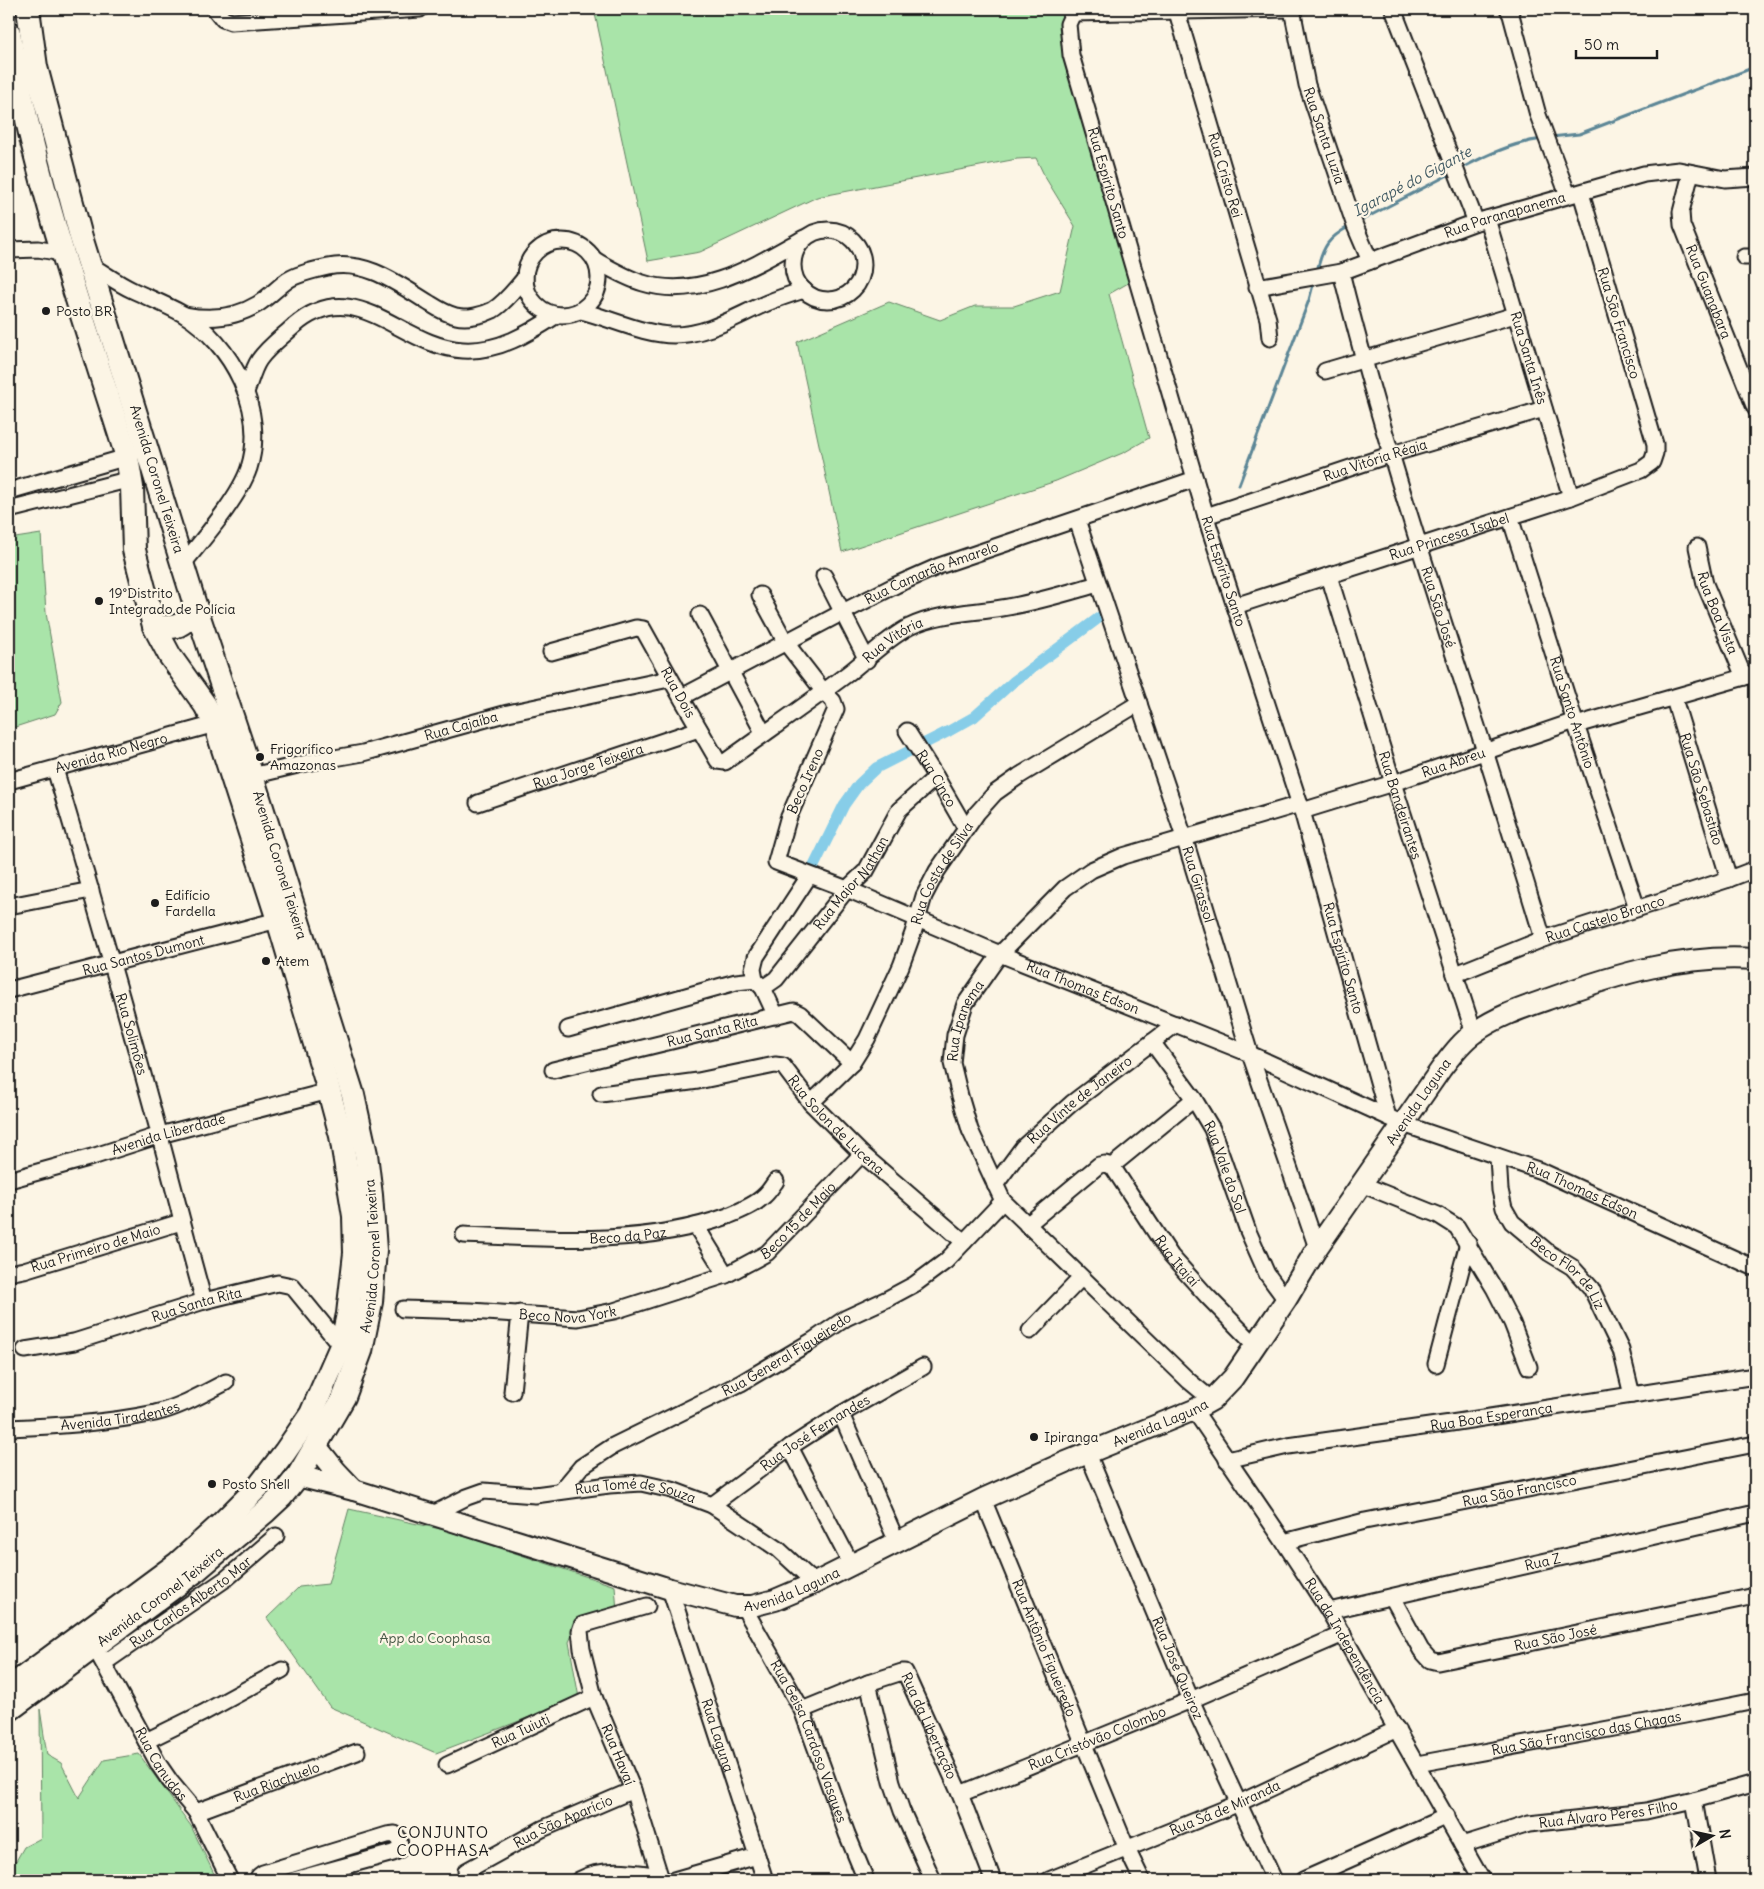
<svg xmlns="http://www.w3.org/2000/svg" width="1764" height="1889" font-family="Delius,sans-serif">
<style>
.green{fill:#a9e4a9;stroke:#628062}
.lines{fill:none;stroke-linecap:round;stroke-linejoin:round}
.stream{stroke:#5c8696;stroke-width:3}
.canal{stroke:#87cde8;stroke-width:11}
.minor-casing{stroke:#1c1c1c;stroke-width:19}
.major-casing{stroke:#1c1c1c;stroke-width:24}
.highway-casing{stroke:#1c1c1c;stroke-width:26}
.minor{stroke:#fcf5e5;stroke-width:15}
.major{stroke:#fcf5e5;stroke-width:20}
.highway{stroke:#fcf5e5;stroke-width:22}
.poi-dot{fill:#1c1c1c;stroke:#fcf5e5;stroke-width:2}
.labels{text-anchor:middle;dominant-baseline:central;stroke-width:4.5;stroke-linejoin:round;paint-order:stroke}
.street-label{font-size:14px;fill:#1c1c1c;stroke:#fcf5e5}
.poi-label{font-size:14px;fill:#1c1c1c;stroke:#fcf5e5;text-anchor:start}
.park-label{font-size:14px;fill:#465846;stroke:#fcf5e5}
.water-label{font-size:15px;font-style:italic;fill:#415a63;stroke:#fcf5e5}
.quarter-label{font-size:16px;letter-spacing:1px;fill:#1c1c1c;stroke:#fcf5e5}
</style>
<rect width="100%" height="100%" fill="#fcf5e5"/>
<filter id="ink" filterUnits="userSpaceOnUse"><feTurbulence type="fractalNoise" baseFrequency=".02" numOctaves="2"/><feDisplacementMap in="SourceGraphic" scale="10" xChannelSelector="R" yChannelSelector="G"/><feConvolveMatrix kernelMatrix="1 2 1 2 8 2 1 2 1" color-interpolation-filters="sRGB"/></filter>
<g filter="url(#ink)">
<path class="green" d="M 594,9 L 1066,9 L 1063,42 L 1130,282 L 1109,294 L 1149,438 L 1125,452 L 1056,481 L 842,552 L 797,342 L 889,302 L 940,320 L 975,306 L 1014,306 L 1060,291 L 1075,226 L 1045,177 L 1036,158 L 1017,159 L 817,197 L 700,252 L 648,261 Z
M 41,534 L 46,613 L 62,702 L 55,714 L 9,729 L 9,539 Z
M 349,1509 L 445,1530 L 615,1586 L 617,1611 L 577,1623 L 569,1642 L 579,1698 L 436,1753 L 330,1707 L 267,1618 L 299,1587 L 328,1584 Z
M 40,1709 L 47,1755 L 61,1763 L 79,1798 L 104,1760 L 139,1754 L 191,1826 L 217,1880 L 9,1880 L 9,1859 L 16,1861 L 24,1847 L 41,1838 Z"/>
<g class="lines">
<path class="stream" d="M 1551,137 L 1579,134 L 1755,67
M 1460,169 C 1486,155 1514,142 1543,139
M 1358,222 L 1452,173
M 1317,271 C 1323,246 1328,238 1350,226
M 1239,485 L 1309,300 L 1314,281"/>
<path class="canal" d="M 809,876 L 844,805 L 859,784 L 876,768 L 949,731 L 974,717 L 1013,682 L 1108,611"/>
<g class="minor-casing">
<g id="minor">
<path d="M 215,9 L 223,19 L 231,22 L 420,9"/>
<path id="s1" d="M 1075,9 L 1068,24 L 1071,55 L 1210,530 L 1302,811 L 1388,1117 L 1403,1124 L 1541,1171 L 1755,1268"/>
<path id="s2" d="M 1292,9 L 1307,85 L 1355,226 L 1370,261"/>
<path d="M 1393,9 L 1476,222"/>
<path d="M 1508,9 L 1511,15 L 1538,115 L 1568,195"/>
<path id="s3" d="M 1177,12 L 1268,319 L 1270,338"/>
<path d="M 1072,13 L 1290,9"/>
<path id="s4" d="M 1691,173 L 1681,212 L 1682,225 L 1755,408"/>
<path id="s5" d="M 1487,219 L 1571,497"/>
<circle cx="828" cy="265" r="35"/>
<circle cx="562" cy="278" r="37"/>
<path d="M 9,250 L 38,249 L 62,253"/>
<path d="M 1744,257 L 1755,257"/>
<path d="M 595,260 C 611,269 626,278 643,283 C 700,301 757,264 804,238"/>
<path d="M 90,265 C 104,273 117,283 132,290 C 149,298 167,305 183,314 C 232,344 267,411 249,468 C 239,498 203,539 183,564"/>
<path id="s6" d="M 1341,272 C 1381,433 1433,590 1484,748 C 1504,812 1524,875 1543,939"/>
<path id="s7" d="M 1257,287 L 1341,272 L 1476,222 L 1644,174 L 1679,170 L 1725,179 L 1755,177"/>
<path d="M 581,311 C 610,318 644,335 674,335 C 708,335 736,316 767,303 C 779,298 791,294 804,290"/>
<path d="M 185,315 C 211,320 235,318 258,304 C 269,297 278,287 288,280 C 300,273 314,270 328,267 C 366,259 398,284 429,303 C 437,308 446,314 456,316 C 467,319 483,315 493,310 C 506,302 515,289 525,278"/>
<path d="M 1325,371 L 1515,315"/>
<path d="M 246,392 C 250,382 253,369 259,360 C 268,347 282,337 294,326 C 356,272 400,347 463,350 C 498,352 528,334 557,315"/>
<path d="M 9,491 L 127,457"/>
<path d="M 9,510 L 131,479"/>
<path id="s8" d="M 1206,516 L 1392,454 L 1544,409"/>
<path id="s9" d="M 1510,517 L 1576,725 L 1637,908"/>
<path id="s10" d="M 1077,520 L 1184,837 L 1250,1054 L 1317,1248"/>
<path id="s11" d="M 1697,547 L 1705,584 L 1744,677"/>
<path d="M 824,576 L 867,660"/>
<path id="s12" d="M 1329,576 L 1393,783 L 1474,1033"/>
<path id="s13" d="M 760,595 L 786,643 L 824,692 L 833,701 L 836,709 L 788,819 L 776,862 L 847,889 L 1000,954 L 1250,1054 L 1388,1117"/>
<path id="s14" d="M 1235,606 L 1571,497 L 1641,470 L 1652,462 L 1655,453 L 1655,444 L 1581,193"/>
<path d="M 700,615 L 764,734"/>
<path id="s15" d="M 551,652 L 636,628 L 643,629 C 667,673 692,717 718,761 L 725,762 C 765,733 806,705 846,675 C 866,660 886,639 909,627 C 938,613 971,613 1002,608 C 1035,603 1066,593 1098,584"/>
<path id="s16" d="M 682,697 L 843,612 L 896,585 L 939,566 L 1195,479"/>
<path id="s17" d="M 1674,699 L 1729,879"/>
<path d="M 1576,725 L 1755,674"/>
<path id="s18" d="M 907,731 L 936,777 L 965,827"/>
<path id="s19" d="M 55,769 C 91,890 126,1011 159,1133 C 174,1189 188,1245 204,1301"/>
<path id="s20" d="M 252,776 L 306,763 L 363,753 L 508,713 L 669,679"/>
<path id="s21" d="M 9,781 L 215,724"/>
<path id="s22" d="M 478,803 L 699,729"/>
<path id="s23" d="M 1302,811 L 1393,783 L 1575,721"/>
<path d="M 9,906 L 91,890"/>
<path id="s24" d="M 1456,974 L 1543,939 L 1729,879 L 1755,869"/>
<path d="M 755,980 L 753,969 L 756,957 L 809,876"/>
<path id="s25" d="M 763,988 L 776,979 L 847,889 L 866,871 L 899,810 L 936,777"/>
<path id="s26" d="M 9,990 L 278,920"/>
<path d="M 568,1029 L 736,982 L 755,980 L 763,988 L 776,1016"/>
<path id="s27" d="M 1152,1042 L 1194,1099 L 1212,1129 L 1248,1231 L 1267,1274 L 1286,1300"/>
<path id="s28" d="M 553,1070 L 794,1011 L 800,1014 L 852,1063"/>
<path id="s29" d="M 601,1094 L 698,1081 L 775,1065 L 783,1066 L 811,1103 L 862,1154 L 964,1242"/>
<path id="s30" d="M 811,1103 L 852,1063 L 867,1039 L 901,966 L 913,933 L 924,896 L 937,871 L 977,813 L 995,793 L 1019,776 L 1139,703"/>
<path id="s31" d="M 1498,1157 L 1500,1190 L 1504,1208 L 1512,1222 L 1549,1253 L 1572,1267 L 1591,1288 L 1621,1350 L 1632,1395"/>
<path id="s32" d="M 1112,1166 L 1171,1256 L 1207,1296 L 1255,1345"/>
<path id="s33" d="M 9,1180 L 92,1157 L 160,1135 L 329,1091"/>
<path d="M 1361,1184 L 1438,1215 L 1457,1227 L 1494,1288 L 1512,1323 L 1529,1367"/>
<path id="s34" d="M 995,1185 L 1023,1147 L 1072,1103 L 1176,1024"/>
<path d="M 1027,1225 L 1099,1165 L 1105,1164 L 1112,1166 L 1194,1099"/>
<path d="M 696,1226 L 726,1275"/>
<path id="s35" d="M 464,1235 C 551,1239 645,1246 728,1216 C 740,1211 755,1205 764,1196 C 769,1192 772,1186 776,1181"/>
<path id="s36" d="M 9,1273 L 24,1270 L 181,1222"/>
<path id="s37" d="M 403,1309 L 471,1311 L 578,1318 L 614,1311 L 726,1275 L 767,1253 L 862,1154"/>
<path d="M 1030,1331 L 1081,1278"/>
<path id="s38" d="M 25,1350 L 74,1342 L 204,1301 L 278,1283 L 292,1286 L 341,1346"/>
<path d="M 1436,1364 L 1468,1243"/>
<path d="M 512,1392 L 520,1313"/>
<path id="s39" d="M 1212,1400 L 1189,1381 L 1003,1201 L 970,1130 L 960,1096 L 952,1063 L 955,1035 L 965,1004 L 1000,954 L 1065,888 L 1091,870 L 1123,856 L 1300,804"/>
<path id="s40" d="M 1194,1410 L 1284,1542 L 1329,1611 L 1482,1880"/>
<path d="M 841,1414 L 897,1542"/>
<path id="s41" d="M 9,1428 C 57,1426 107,1423 155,1413 C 180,1407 203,1394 226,1382"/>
<path d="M 790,1447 L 851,1564"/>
<path id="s42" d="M 1088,1454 L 1191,1700 L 1274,1880"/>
<path id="s43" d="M 1227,1460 L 1288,1446 L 1451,1423 L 1755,1376"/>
<path id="s44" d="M 561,1491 L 581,1467 L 613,1446 L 741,1383 L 812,1341 L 846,1318 L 887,1299 L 915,1284 L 946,1261 L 1003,1201"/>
<path id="s45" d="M 983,1499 L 1127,1849 L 1142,1880"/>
<path id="s46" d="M 712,1505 L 790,1447 L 841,1414 L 923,1367"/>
<path id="s47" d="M 433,1514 L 467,1497 L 484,1491 L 535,1495 L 609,1485 L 641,1483 L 672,1490 L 712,1505 L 778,1549 L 815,1583"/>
<path id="s48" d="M 1284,1542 L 1365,1521 L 1755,1444"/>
<path id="s49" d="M 670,1589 L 765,1880"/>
<path id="s50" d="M 1392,1597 L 1421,1650 L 1430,1660 L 1438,1662 L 1755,1596"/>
<path id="s51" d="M 647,1606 L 582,1625 L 580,1631 L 582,1649 L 594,1697 L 633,1790 L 660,1876 L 664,1880"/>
<path id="s52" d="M 743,1606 L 802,1710 L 847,1834 L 866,1880"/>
<path id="s53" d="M 1329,1611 L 1755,1513"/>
<path id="s54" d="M 94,1646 L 159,1765 L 170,1781 L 196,1812 L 230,1880"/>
<path id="s55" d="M 104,1663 L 227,1578 L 276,1536"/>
<path d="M 868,1683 L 892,1782 L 902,1811 L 933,1880"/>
<path id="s56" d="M 802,1710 L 868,1683 L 902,1672 L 905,1672 L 960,1794 L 993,1880"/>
<path d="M 146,1741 L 203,1713 L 282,1670"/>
<path id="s57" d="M 1417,1764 L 1685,1715 L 1755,1701"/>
<path id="s58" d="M 447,1765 L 594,1697"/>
<path id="s59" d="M 960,1794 L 1191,1700 L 1343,1634"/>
<path d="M 1694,1800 L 1708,1880"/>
<path id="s60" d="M 196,1812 L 357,1752"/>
<path id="s61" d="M 1462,1845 L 1529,1824 L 1646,1811 L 1694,1800 L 1755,1783"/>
<path id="s62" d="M 466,1871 L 542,1829 L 633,1790"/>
<path d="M 257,1880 L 259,1876 L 263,1873 L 387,1835 L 395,1834 C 400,1839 401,1843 399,1850 L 393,1853 L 294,1880"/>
<path d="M 579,1880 C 603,1866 634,1872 660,1876"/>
<path d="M 674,1880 L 757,1856"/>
<path id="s63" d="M 1049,1880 L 1237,1804 L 1397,1729"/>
<path d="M 1303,1880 L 1447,1816"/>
</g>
</g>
<g class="major-casing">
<g id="major">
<path d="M 316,1446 L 336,1471 L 354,1490"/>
<path id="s64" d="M 298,1476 L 354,1490 L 670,1589 L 735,1606 L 752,1606 L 775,1600 L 815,1583 L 983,1499 L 1066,1462 L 1194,1410 L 1212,1400 L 1233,1378 L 1286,1300 L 1317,1248 L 1441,1069 C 1451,1056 1461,1042 1474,1033 C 1497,1016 1525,1007 1551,998 C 1617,974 1684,954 1755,959"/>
</g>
</g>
<g class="highway-casing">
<g id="highway">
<path d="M 9,33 C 34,178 83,317 127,457 L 132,487 L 134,550 L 154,626 L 170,656 L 205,705 L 215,724 L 278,920 L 329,1091 L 341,1136 L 354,1216 L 355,1253 L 348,1314 L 341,1346 L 311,1414 L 285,1452 L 259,1486 L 219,1526 L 178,1563 L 9,1688"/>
<path d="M 154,626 C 177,629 183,627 196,608"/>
<path id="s65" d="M 9,1710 L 193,1573 L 266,1511 L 281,1497 L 298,1476 L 344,1397 L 361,1351 L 371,1302 L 375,1250 L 371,1195 L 366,1154 L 353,1095 L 252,776 L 196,608 L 81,237 L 36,67 L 28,9"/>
</g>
</g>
<use href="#minor" class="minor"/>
<use href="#major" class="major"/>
<use href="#highway" class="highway"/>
</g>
</g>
<g class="poi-dot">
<circle cx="46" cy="311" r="5"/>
<circle cx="99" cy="601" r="5"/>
<circle cx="260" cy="757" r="5"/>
<circle cx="155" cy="903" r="5"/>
<circle cx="266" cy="961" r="5"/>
<circle cx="1034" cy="1437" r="5"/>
<circle cx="212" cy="1484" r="5"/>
</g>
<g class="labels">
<g class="street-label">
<text stroke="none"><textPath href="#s2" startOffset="131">Rua Santa Luzia</textPath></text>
<text stroke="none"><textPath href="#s3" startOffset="170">Rua Cristo Rei</textPath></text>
<text stroke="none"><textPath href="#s1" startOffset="181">Rua Espírito Santo</textPath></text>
<text stroke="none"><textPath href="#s7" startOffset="259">Rua Paranapanema</textPath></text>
<text stroke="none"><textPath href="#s4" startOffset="125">Rua Guanabara</textPath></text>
<text transform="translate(1619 323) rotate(73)">Rua São Francisco</text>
<text stroke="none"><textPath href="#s5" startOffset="145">Rua Santa Inês</textPath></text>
<text stroke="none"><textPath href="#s8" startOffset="178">Rua Vitória Régia</textPath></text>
<text transform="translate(157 479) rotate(73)">Avenida Coronel Teixeira</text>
<text stroke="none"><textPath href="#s14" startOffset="225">Rua Princesa Isabel</textPath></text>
<text stroke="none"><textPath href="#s1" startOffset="586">Rua Espírito Santo</textPath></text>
<text stroke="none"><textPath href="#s16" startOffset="279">Rua Camarão Amarelo</textPath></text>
<text stroke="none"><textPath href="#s6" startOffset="349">Rua São José</textPath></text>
<text stroke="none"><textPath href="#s11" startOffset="69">Rua Boa Vista</textPath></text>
<text stroke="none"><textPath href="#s15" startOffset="462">Rua Vitória</textPath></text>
<text stroke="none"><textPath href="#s15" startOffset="168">Rua Dois</textPath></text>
<text stroke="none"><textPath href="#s9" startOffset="205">Rua Santo Antônio</textPath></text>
<text stroke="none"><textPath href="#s20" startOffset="215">Rua Cajaíba</textPath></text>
<text stroke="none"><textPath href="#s21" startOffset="106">Avenida Rio Negro</textPath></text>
<text stroke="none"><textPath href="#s23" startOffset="159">Rua Abreu</textPath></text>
<text stroke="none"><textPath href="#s22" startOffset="116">Rua Jorge Teixeira</textPath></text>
<text stroke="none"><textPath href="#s18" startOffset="56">Rua Cinco</textPath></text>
<text transform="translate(805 781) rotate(-66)">Beco Ireno</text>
<text stroke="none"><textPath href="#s17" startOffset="94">Rua São Sebastião</textPath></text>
<text stroke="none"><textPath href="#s12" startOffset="240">Rua Bandeirantes</textPath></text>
<text transform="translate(280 865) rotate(73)">Avenida Coronel Teixeira</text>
<text stroke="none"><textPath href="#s30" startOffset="268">Rua Costa de Silva</textPath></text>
<text stroke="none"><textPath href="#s25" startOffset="138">Rua Major Nathan</textPath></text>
<text stroke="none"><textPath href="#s10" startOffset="384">Rua Girassol</textPath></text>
<text stroke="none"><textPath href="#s24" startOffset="159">Rua Castelo Branco</textPath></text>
<text stroke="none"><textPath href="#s26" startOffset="139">Rua Santos Dumont</textPath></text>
<text stroke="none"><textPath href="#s1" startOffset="991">Rua Espírito Santo</textPath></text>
<text stroke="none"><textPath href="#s13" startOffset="634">Rua Thomas Edson</textPath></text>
<text stroke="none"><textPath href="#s39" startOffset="481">Rua Ipanema</textPath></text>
<text stroke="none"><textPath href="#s28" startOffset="164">Rua Santa Rita</textPath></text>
<text stroke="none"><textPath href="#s19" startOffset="276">Rua Solimões</textPath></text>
<text stroke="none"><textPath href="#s34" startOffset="121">Rua Vinte de Janeiro</textPath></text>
<text stroke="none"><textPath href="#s64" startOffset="1341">Avenida Laguna</textPath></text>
<text stroke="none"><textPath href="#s29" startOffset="264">Rua Solon de Lucena</textPath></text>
<text stroke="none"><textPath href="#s33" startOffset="166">Avenida Liberdade</textPath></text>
<text stroke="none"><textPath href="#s27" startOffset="146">Rua Vale do Sol</textPath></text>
<text stroke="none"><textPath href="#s1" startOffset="1364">Rua Thomas Edson</textPath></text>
<text stroke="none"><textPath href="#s37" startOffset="421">Beco 15 de Maio</textPath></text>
<text stroke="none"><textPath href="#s35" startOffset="164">Beco da Paz</textPath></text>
<text stroke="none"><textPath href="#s36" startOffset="90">Rua Primeiro de Maio</textPath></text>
<text stroke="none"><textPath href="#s65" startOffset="609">Avenida Coronel Teixeira</textPath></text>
<text stroke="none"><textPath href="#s32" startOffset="115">Rua Itajaí</textPath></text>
<text stroke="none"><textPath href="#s31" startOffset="144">Beco Flor de Liz</textPath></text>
<text stroke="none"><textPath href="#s38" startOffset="178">Rua Santa Rita</textPath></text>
<text stroke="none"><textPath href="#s37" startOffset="165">Beco Nova York</textPath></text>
<text stroke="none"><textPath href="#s44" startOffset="266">Rua General Figueiredo</textPath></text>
<text stroke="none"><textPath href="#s41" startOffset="112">Avenida Tiradentes</textPath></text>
<text stroke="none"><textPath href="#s43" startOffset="268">Rua Boa Esperança</textPath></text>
<text stroke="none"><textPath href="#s64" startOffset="921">Avenida Laguna</textPath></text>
<text stroke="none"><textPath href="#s46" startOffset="126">Rua José Fernandes</textPath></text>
<text stroke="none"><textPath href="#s48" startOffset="241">Rua São Francisco</textPath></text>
<text stroke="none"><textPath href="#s47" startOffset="209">Rua Tomé de Souza</textPath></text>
<text stroke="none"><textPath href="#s53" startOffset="219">Rua Z</textPath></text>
<text stroke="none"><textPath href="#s64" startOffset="516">Avenida Laguna</textPath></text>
<text stroke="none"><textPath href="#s65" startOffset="189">Avenida Coronel Teixeira</textPath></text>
<text stroke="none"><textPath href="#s55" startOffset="106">Rua Carlos Alberto Mar</textPath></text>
<text stroke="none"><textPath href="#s50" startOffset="202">Rua São José</textPath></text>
<text stroke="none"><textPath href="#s40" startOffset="276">Rua da Independência</textPath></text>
<text stroke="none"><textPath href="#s45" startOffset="161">Rua Antônio Figueiredo</textPath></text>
<text stroke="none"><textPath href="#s42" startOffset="232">Rua José Queiroz</textPath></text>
<text stroke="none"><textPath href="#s56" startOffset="169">Rua da Libertação</textPath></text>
<text stroke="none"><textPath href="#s58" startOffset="81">Rua Tuiuti</textPath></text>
<text stroke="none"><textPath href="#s57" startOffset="172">Rua São Francisco das Chagas</textPath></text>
<text stroke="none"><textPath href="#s49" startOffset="154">Rua Laguna</textPath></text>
<text stroke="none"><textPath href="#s59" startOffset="148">Rua Cristóvão Colombo</textPath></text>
<text stroke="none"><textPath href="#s52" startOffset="151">Rua Geisa Cardoso Vasques</textPath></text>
<text stroke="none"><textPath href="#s51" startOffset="204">Rua Havaí</textPath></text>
<text stroke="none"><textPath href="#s54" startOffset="136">Rua Canudos</textPath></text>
<text stroke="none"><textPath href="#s60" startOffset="86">Rua Riachuelo</textPath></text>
<text stroke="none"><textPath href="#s63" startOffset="190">Rua Sá de Miranda</textPath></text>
<text stroke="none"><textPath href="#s61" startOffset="150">Rua Álvaro Peres Filho</textPath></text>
<text stroke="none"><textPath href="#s62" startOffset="109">Rua São Aparício</textPath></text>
</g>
<g class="poi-label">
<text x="56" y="311">Posto BR</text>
<text x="109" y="593">19°Distrito<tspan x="109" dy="16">Integrado de Polícia</tspan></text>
<text x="270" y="749">Frigorífico<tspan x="270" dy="16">Amazonas</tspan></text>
<text x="165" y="895">Edifício<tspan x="165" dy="16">Fardella</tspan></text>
<text x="276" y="961">Atem</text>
<text x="1044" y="1437">Ipiranga</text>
<text x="222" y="1484">Posto Shell</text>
</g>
<g class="park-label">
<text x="435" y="1638">App do Coophasa</text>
</g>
<g class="water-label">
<text transform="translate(1412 181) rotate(-28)">Igarapé do Gigante</text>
</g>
<g class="quarter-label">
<text x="443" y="1832">CONJUNTO<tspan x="443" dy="18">COOPHASA</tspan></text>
</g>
</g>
<rect width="1764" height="1889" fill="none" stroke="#fcf5e5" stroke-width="30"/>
<rect x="15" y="15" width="1734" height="1859" fill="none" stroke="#1c1c1c" stroke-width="2" filter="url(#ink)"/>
<g transform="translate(1712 1836) rotate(81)" stroke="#fcf5e5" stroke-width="4" paint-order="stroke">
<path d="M0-4L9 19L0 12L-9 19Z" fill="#1c1c1c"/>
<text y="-8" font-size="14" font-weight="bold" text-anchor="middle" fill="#1c1c1c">N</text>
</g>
<path d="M1576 50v8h81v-8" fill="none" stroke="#1c1c1c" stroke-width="2.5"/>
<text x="1584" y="50" font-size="15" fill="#1c1c1c" stroke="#fcf5e5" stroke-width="4" paint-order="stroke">50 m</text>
</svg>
